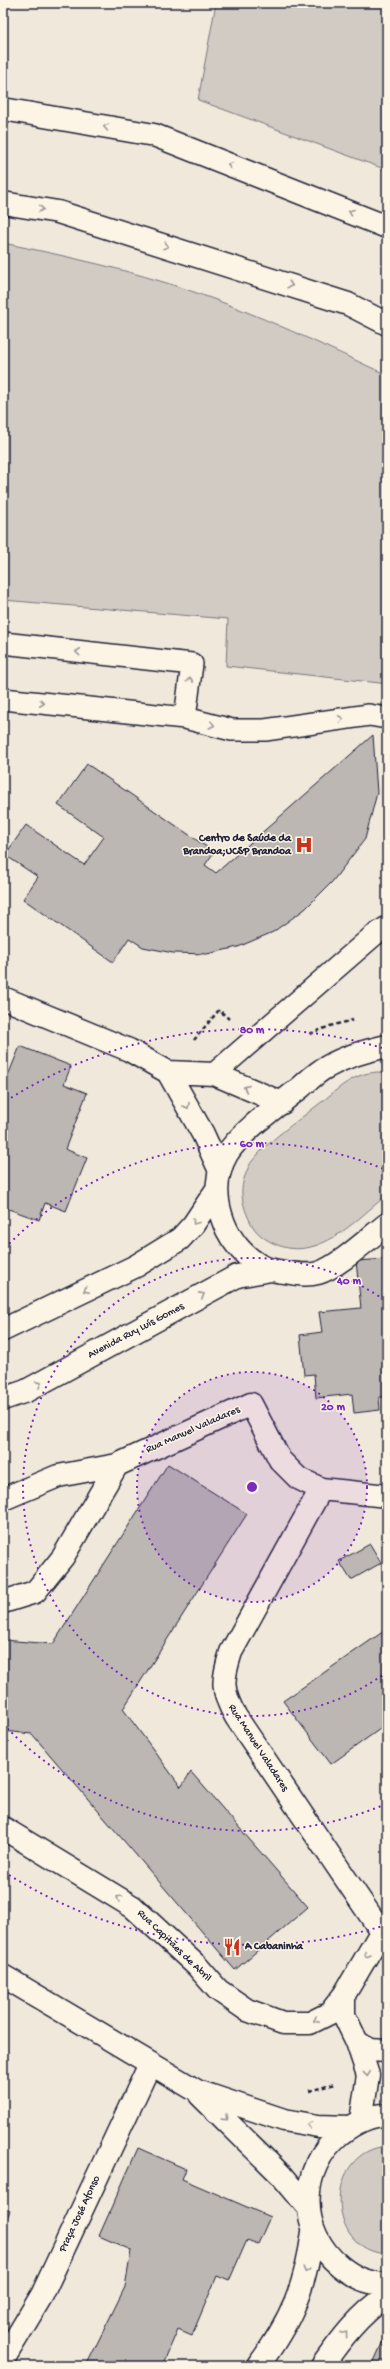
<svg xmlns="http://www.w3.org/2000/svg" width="390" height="2369" font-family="'Gochi Hand',sans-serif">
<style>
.green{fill:#d1cbc3;stroke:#7a767f}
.building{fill:#bcb7b3;stroke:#22223b}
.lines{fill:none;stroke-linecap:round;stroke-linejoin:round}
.lane-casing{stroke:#22223b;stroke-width:24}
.street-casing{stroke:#22223b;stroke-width:25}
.secondary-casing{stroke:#22223b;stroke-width:25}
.highway-casing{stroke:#22223b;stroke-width:25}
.path{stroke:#22223b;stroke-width:2.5;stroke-dasharray:4 3;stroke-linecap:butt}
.lane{stroke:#fcf5e5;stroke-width:21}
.street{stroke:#fcf5e5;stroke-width:22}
.secondary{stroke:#fcf5e5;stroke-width:22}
.highway{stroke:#fcf5e5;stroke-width:22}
.oneway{stroke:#9a9698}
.ring{fill:none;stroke:#7b2cbf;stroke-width:2;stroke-dasharray:2 4}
.labels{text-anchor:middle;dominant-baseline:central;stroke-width:3;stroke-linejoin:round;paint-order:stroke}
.poi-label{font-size:11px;font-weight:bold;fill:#22223b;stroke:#fcf5e5;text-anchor:end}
.street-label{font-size:11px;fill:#22223b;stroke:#fcf5e5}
.centre{fill:#7b2cbf;stroke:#fcf5e5;stroke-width:2}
.ring-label{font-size:12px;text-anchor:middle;font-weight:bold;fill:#7b2cbf;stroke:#fcf5e5;stroke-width:3;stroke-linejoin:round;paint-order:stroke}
</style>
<rect width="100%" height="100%" fill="#efe8db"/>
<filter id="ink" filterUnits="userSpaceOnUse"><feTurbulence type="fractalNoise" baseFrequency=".025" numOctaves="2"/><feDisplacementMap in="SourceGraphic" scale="8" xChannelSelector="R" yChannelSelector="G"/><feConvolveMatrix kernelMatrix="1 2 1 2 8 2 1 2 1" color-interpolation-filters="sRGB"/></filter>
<g filter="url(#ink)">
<path class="green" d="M 216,3 L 387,3 L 387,170 L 198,100 Z
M 3,243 C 66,256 130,270 191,291 C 258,314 323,345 387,375 L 387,685 L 380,683 L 226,666 L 228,619 L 3,600 Z
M 377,1072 L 387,1073 L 387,1195 C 355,1220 319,1263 275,1244 C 266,1240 257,1234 252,1225 C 244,1210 238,1193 245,1176 C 247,1171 249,1164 253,1160 C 270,1139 294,1124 315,1107 C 329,1097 343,1082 359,1076 C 365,1073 371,1073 377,1072 Z
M 387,2146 L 387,2254 C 325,2251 324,2151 387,2146 Z"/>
<path class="building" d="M 373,735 L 377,793 L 365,839 L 332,882 L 305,909 L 273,932 L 238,947 L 207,954 L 173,953 L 143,947 L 129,938 L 113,962 L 23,899 L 38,877 L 5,855 L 26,825 L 84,865 L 104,837 L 58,805 L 87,764 L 214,852 L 205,865 L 216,873 Z
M 20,1046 L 71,1066 L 64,1084 L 87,1093 L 65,1149 L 87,1158 L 66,1211 L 45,1203 L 39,1220 L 3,1207 L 3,1088 Z
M 387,1259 L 387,1397 L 379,1397 L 380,1410 L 354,1413 L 352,1394 L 316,1398 L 314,1374 L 304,1375 L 300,1335 L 322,1332 L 319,1312 L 361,1308 L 356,1261 Z
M 168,1464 L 247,1514 L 123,1709 L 181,1787 L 191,1772 L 308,1907 L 235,1970 L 32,1734 L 3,1731 L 3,1640 L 53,1644 Z
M 370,1544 L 381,1563 L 351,1580 L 339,1561 Z
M 387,1629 L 387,1724 L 331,1764 L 283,1701 Z
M 138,2148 L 186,2169 L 182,2179 L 270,2217 L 258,2244 L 247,2240 L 229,2281 L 217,2276 L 192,2335 L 178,2329 L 162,2366 L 86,2366 L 125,2287 L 131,2250 L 99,2236 Z
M 3,2208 L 10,2211 L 3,2227 Z
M 387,2332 L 387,2366 L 372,2366 Z"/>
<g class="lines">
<g class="lane-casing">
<path id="lane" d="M 3,643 L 192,664 L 185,718
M 3,699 L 185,718 L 232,730 L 265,730 L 369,715 L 387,718
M 214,1074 L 373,936 L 387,927"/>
</g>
<g class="street-casing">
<path id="street" d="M 3,998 L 129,1050 L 168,1072 L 214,1074 L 282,1103
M 168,1072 L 203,1134 L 220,1171
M 3,1499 L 58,1476 L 117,1465
M 3,1602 L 35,1592 L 63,1557 L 117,1465 L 251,1404 L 280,1460 L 298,1478 L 321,1489
M 3,1828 L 133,1907 L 197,1966 L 218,1990 L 247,2010 L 283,2023 L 310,2023 L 330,2013 L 344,1995
M 381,1931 L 236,1717 C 221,1691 222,1680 231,1652 L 321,1489 L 387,1496
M 357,2042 L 369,2050 L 387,2051
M 361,2121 L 368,2075 L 357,2042 L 344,2015 L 344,1995 L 387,1922
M 3,2360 L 42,2295 L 150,2064"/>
</g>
<g class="secondary-casing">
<path id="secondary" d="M 387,1046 C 366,1051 346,1056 327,1067 C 318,1071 309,1080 301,1087 C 280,1104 240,1132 227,1154 C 205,1192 223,1243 259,1265 C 267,1270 276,1271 285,1272 C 296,1274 307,1276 318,1273 C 338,1267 369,1238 387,1224
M 3,1330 L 136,1266 L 180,1239 L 193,1225 L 217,1189
M 3,1399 L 26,1391 L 237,1276 L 271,1270
M 3,1976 L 197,2091 L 284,2120 L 318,2126 L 348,2127
M 200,2095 L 281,2175 L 307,2206
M 387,2115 C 370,2115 353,2124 340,2134 C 298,2169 298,2232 340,2266 C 353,2277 370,2284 387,2284
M 258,2366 C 292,2320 305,2288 313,2232
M 322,2366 C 341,2339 359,2315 387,2296"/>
</g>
<g class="highway-casing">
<path id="highway" d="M 3,109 L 154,135 L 387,227
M 3,203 L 58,212 L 348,304 L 387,324"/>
</g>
<path class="path" d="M 310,1034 L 330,1026 L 353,1020
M 194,1040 L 219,1010 L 229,1019
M 309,2091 L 335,2084"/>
<use href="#lane" class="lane"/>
<use href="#street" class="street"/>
<use href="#secondary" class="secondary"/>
<use href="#highway" class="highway"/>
</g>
<defs><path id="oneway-chevron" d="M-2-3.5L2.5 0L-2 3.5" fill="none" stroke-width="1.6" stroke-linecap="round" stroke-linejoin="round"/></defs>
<g class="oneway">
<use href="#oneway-chevron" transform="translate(106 127) rotate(-170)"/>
<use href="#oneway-chevron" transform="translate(230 165) rotate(-159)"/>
<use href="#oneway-chevron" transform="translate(41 209) rotate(9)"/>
<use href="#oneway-chevron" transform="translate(351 212) rotate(-159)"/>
<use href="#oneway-chevron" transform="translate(166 246) rotate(18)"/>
<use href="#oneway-chevron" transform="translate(290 285) rotate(18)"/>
<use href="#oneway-chevron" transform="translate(78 652) rotate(-174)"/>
<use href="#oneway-chevron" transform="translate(190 680) rotate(-83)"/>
<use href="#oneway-chevron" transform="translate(42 703) rotate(6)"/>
<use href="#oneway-chevron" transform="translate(341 719) rotate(-8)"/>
<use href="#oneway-chevron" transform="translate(212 725) rotate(14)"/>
<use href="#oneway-chevron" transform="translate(246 1088) rotate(-157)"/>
<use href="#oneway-chevron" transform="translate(187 1106) rotate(61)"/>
<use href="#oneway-chevron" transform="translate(195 1222) rotate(126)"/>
<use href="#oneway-chevron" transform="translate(86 1290) rotate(154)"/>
<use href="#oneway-chevron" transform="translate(202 1295) rotate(-29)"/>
<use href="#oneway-chevron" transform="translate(39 1384) rotate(-28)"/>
<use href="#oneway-chevron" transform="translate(119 1898) rotate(-149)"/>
<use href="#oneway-chevron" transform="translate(367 1955) rotate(120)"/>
<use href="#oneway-chevron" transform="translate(316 2020) rotate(153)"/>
<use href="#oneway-chevron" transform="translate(367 2074) rotate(84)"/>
<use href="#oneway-chevron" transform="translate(225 2118) rotate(44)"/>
<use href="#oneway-chevron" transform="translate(309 2125) rotate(-169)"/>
<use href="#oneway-chevron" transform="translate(306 2270) rotate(106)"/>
<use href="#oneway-chevron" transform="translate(345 2334) rotate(-54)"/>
</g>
</g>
<circle cx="252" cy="1487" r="115" fill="#7b2cbf" fill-opacity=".12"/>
<g class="ring">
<circle cx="252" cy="1487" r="115"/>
<path d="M387 1672A229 229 0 1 1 387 1302"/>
<path d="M386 1804A344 344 0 0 1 5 1726M5 1248A344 344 0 0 1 386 1170"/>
<path d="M386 1925A458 458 0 0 1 6 1873M6 1101A458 458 0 0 1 386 1049"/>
</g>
<defs>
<g id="hospital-bare" transform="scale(1.38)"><path d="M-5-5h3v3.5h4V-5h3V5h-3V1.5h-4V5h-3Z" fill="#c8321e" stroke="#fcf5e5" stroke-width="2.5" paint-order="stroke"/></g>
<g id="restaurant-bare" transform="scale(1.38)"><path d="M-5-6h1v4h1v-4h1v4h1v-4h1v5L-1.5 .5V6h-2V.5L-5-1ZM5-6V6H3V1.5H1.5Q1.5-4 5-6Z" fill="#c8321e" stroke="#fcf5e5" stroke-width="2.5" paint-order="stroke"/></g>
</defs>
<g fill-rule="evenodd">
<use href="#hospital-bare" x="304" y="845"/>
<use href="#restaurant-bare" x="232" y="1947"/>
</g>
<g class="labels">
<g class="poi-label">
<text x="291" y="839">Centro de Saúde da<tspan x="291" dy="13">Brandoa;UCSP Brandoa</tspan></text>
<text x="245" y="1947" text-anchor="start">A Cabaninha</text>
</g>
<g class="street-label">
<text transform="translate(136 1331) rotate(-28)">Avenida Ruy Luís Gomes</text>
<text transform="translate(193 1430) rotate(-24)">Rua Manuel Valadares</text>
<text transform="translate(258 1748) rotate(57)">Rua Manuel Valadares</text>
<text transform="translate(174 1946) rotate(44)">Rua Capitães de Abril</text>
<text transform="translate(80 2214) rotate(-65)">Praça José Afonso</text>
</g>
</g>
<circle cx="252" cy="1487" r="6" class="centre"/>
<g class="ring-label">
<text x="252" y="1033">80 m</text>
<text x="252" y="1147">60 m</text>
<text x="349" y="1284">40 m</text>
<text x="333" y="1410">20 m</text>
</g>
<rect width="390" height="2369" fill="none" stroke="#fcf5e5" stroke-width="16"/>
<rect x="8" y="8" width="374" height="2353" fill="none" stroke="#22223b" stroke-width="1.5" filter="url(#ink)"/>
</svg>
